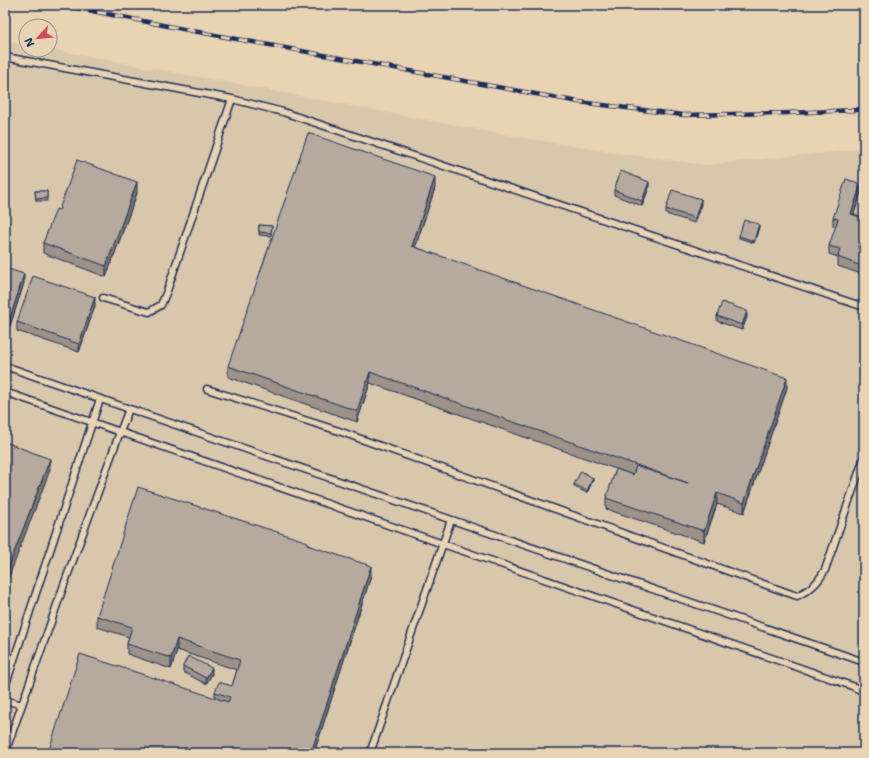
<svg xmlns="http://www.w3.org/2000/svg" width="869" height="758" font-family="'Shantell Sans',sans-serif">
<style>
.built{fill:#d9c7ac}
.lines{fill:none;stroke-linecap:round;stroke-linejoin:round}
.lane-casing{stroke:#1b2f5e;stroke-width:9}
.lane{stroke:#e8d3b2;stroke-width:6}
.rail-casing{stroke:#1b2f5e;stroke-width:4.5}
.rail{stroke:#e8d3b2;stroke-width:3;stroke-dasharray:9;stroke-linecap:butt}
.wall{fill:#9c9287;stroke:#1b2f5e}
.shaded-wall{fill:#7f776e;stroke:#1b2f5e}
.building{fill:#b5aa9d;stroke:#1b2f5e}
</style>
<rect width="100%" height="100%" fill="#e8d3b2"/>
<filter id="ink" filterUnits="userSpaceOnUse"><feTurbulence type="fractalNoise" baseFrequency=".025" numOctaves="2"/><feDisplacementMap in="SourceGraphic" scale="8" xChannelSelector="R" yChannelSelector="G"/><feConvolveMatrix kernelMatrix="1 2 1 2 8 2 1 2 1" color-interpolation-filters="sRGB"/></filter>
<g filter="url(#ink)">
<path class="built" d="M 5,41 L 26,45 L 26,50 L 50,49 L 512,136 L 616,153 L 706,165 L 864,149 L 864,753 L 5,753 Z"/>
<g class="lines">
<g class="lane-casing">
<path id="lane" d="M 5,57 L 232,99 L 283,112 L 864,307
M 103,298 L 149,312 L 161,305 L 167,291 L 232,99
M 5,366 L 864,662
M 207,389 L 336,430 L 797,596 C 811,589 817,584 825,570 L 864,458
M 5,392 L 852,686 L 864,692
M 5,687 L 100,399
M 5,700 L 22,705
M 5,753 L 65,582 L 120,432 L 129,409
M 370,753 L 451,520"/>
</g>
<use href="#lane" class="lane"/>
<g class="rail-casing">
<path id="rail" d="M 62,5 L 193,31 L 579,102 L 683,115 L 788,113 L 856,110 L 864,108"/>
</g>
<use href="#rail" class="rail"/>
</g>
<path class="wall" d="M 435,188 L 415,247 L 787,388 L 744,513 L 717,504 L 704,542 L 606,509 L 606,498 L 633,475 L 370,383 L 357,422 L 228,377 L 228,366 Z
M 649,188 L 642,206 L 614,195 L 614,190 Z
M 35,191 L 47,191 L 47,201 L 36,201 Z
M 861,192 L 854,214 L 864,218 L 864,243 L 863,243 L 861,248 L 864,249 L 864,275 L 838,266 L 838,257 L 829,254 L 829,246 L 836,227 L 833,226 L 833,218 Z
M 137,193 L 106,277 L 43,253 L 43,243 L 59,210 Z
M 701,204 L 695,223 L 666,214 L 666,209 Z
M 259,225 L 272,226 L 271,236 L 259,235 Z
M 759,227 L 754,243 L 739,238 L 739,236 Z
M 5,268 L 24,283 L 10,326 L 5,324 Z
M 95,306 L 79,352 L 17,331 L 17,322 Z
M 717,316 L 747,317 L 742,330 L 717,321 Z
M 593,480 L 587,493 L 574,487 L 574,484 Z
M 308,545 L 371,576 L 314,753 L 215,698 L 215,692 L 232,686 L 237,670 L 177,650 L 171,669 L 127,654 L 127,644 L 129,637 L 97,627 L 97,616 Z
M 183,666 L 212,674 L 206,684 L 183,672 Z"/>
<path class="shaded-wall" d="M 435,177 L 435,188 L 412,257 L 412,246 Z
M 137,182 L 137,193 L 106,277 L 106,266 Z
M 649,182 L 649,188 L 642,206 L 642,201 Z
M 861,184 L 861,192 L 851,222 L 851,214 Z
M 701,199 L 701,204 L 695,223 L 695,218 Z
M 759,224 L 759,227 L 754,243 L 754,241 Z
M 863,235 L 863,243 L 858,255 L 858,247 Z
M 24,274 L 24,283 L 10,326 L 10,318 Z
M 95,297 L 95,306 L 79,352 L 79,344 Z
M 747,311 L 747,317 L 742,330 L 742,325 Z
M 370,372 L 370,383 L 357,422 L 357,411 Z
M 787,378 L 787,388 L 744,513 L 744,503 Z
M 50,459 L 50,470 L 5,587 L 5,576 Z
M 593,478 L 593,480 L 587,493 L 587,491 Z
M 717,493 L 717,504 L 704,542 L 704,531 Z
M 371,566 L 371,576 L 314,753 L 311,753 Z
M 177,639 L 177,650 L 171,669 L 171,658 Z
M 212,668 L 212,674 L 206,684 L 206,678 Z"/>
<path class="building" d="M 308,133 L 435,177 L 412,246 L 787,378 L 744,503 L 717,493 L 704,531 L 606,498 L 616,469 L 633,475 L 636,466 L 688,483 L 370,372 L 357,411 L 228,366 Z
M 77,160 L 137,182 L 106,266 L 43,243 L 56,209 L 59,210 Z
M 621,171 L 649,182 L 642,201 L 614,190 Z
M 846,179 L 861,184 L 851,214 L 864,218 L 864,235 L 863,235 L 858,247 L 864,249 L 864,267 L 838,257 L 840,249 L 829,246 L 838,219 L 833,218 Z
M 672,190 L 701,199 L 695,218 L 666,209 Z
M 35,191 L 47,191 L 47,198 L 36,199 Z
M 744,220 L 759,224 L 754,241 L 739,236 Z
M 259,225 L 272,226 L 271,233 L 259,232 Z
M 5,268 L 24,274 L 10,318 L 5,316 Z
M 33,276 L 95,297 L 79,344 L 17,322 Z
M 722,302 L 747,311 L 742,325 L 717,316 Z
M 5,442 L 50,459 L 5,576 Z
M 581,471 L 593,478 L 587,491 L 574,484 Z
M 138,487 L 308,542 L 307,545 L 371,566 L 311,753 L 312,753 L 48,753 L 80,654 L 228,702 L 230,697 L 215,692 L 219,682 L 232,686 L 240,660 L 177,639 L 171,658 L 127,644 L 132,627 L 97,616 Z
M 188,656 L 212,668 L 206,678 L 183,666 Z"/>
</g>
<rect width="869" height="758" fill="none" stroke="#e8d3b2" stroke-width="20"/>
<rect x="10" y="10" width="849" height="738" fill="none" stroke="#1b2f5e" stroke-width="1.5" filter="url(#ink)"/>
<g transform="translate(38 38) rotate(243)"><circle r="19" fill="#e8d3b2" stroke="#969190"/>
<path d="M0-3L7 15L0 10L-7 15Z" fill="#d1495b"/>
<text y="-6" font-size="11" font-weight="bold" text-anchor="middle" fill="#1b2f5e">N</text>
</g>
</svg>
